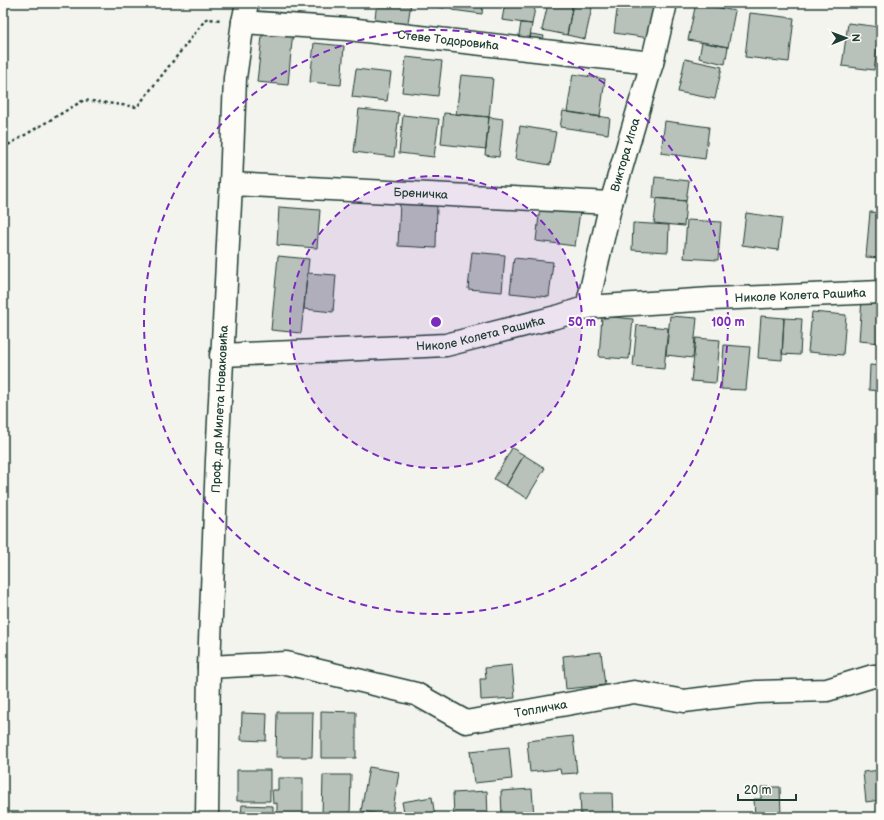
<svg xmlns="http://www.w3.org/2000/svg" width="884" height="820" font-family="'Balsamiq Sans',sans-serif">
<style>
.building{fill:#b9c1bb;stroke:#1f3d34}
.lines{fill:none;stroke-linecap:round;stroke-linejoin:round}
.minor-casing{stroke:#1f3d34;stroke-width:25}
.path{stroke:#1f3d34;stroke-width:2.5;stroke-dasharray:3 3;stroke-linecap:butt}
.minor{stroke:#fdfcf7;stroke-width:22}
.ring{fill:none;stroke:#7b2cbf;stroke-width:2;stroke-dasharray:7 5}
.labels{text-anchor:middle;dominant-baseline:central;stroke-width:4;stroke-linejoin:round;paint-order:stroke}
.street-label{font-size:12px;fill:#1f3d34;stroke:#fdfcf7}
.centre{fill:#7b2cbf;stroke:#fdfcf7;stroke-width:2}
.ring-label{font-size:12px;text-anchor:middle;font-weight:bold;fill:#7b2cbf;stroke:#fdfcf7;stroke-width:4;stroke-linejoin:round;paint-order:stroke}
</style>
<rect width="100%" height="100%" fill="#f4f4ef"/>
<filter id="ink" filterUnits="userSpaceOnUse"><feTurbulence type="fractalNoise" baseFrequency=".025" numOctaves="2"/><feDisplacementMap in="SourceGraphic" scale="8" xChannelSelector="R" yChannelSelector="G"/><feConvolveMatrix kernelMatrix="1 2 1 2 8 2 1 2 1" color-interpolation-filters="sRGB"/></filter>
<g filter="url(#ink)">
<path class="building" d="M 377,3 L 411,3 L 407,29 L 374,25 Z
M 418,3 L 445,3 L 444,8 Z
M 453,3 L 483,3 L 482,14 L 452,10 Z
M 505,3 L 536,3 L 532,24 L 502,20 Z
M 548,3 L 573,3 L 567,35 L 542,30 Z
M 573,3 L 593,3 L 585,39 L 567,35 Z
M 618,3 L 655,3 L 649,38 L 614,33 Z
M 696,3 L 735,11 L 728,47 L 688,40 Z
M 750,13 L 794,18 L 789,62 L 745,57 Z
M 521,23 L 532,24 L 529,43 L 518,41 Z
M 848,23 L 880,27 L 874,70 L 842,66 Z
M 263,27 L 293,30 L 288,85 L 257,82 Z
M 531,34 L 544,36 L 542,45 L 529,43 Z
M 702,42 L 728,47 L 725,64 L 699,58 Z
M 314,43 L 344,46 L 341,85 L 310,82 Z
M 406,57 L 442,61 L 438,96 L 402,92 Z
M 685,59 L 722,67 L 715,99 L 678,92 Z
M 356,69 L 391,73 L 387,101 L 352,97 Z
M 573,74 L 605,79 L 600,117 L 567,112 Z
M 461,75 L 493,78 L 489,117 L 456,114 Z
M 359,109 L 399,113 L 394,157 L 354,152 Z
M 563,111 L 610,118 L 608,134 L 560,127 Z
M 444,113 L 489,117 L 486,149 L 441,144 Z
M 403,115 L 439,119 L 434,157 L 399,153 Z
M 489,117 L 503,119 L 499,157 L 485,155 Z
M 665,121 L 709,127 L 705,159 L 661,153 Z
M 520,126 L 556,132 L 550,165 L 515,159 Z
M 655,177 L 689,181 L 686,201 L 653,198 Z
M 657,198 L 686,201 L 684,226 L 654,223 Z
M 400,201 L 437,203 L 436,248 L 398,246 Z
M 279,207 L 320,210 L 317,248 L 277,245 Z
M 540,207 L 580,212 L 575,246 L 536,241 Z
M 870,212 L 881,213 L 881,258 L 866,257 Z
M 746,213 L 782,218 L 778,250 L 742,245 Z
M 687,220 L 721,222 L 718,260 L 684,258 Z
M 633,223 L 669,225 L 668,252 L 632,250 Z
M 472,252 L 505,255 L 502,292 L 468,289 Z
M 278,256 L 309,259 L 301,333 L 271,330 Z
M 514,258 L 553,262 L 549,297 L 510,293 Z
M 307,273 L 336,275 L 333,312 L 304,309 Z
M 862,299 L 881,301 L 881,343 L 859,341 Z
M 812,312 L 846,315 L 843,355 L 808,352 Z
M 602,316 L 633,319 L 629,359 L 599,357 Z
M 670,316 L 697,318 L 693,358 L 666,355 Z
M 761,316 L 784,318 L 782,360 L 758,358 Z
M 784,318 L 802,319 L 800,355 L 782,354 Z
M 637,325 L 668,328 L 664,369 L 633,366 Z
M 696,338 L 720,340 L 716,383 L 691,381 Z
M 724,345 L 750,347 L 746,390 L 721,389 Z
M 870,365 L 881,366 L 881,391 L 869,390 Z
M 512,448 L 524,455 L 506,486 L 494,479 Z
M 524,455 L 545,468 L 527,498 L 506,486 Z
M 601,652 L 605,685 L 566,689 L 563,656 Z
M 512,665 L 515,698 L 481,700 L 480,679 L 486,679 L 485,668 Z
M 321,711 L 356,712 L 356,758 L 321,758 Z
M 277,712 L 313,712 L 312,757 L 276,757 Z
M 242,713 L 267,714 L 266,741 L 241,740 Z
M 573,736 L 577,773 L 561,774 L 560,769 L 530,772 L 527,741 Z
M 509,747 L 512,779 L 474,783 L 470,751 Z
M 369,767 L 399,772 L 392,816 L 361,811 Z
M 237,770 L 270,770 L 270,801 L 237,801 Z
M 881,770 L 881,800 L 866,802 L 863,772 Z
M 323,775 L 351,775 L 350,815 L 322,815 Z
M 278,778 L 303,778 L 303,816 L 277,816 L 277,803 L 273,804 L 272,790 L 278,790 Z
M 761,787 L 780,787 L 781,816 L 755,817 L 754,799 L 761,799 Z
M 532,789 L 534,817 L 502,817 L 501,791 Z
M 487,791 L 488,817 L 454,817 L 453,793 Z
M 580,793 L 612,793 L 613,817 L 581,817 Z
M 432,797 L 435,817 L 405,817 L 402,802 Z
M 242,805 L 273,806 L 273,817 L 241,817 Z"/>
<g class="lines">
<g class="minor-casing">
<g id="minor">
<path id="s1" d="M 243,22 L 348,29 L 652,63"/>
<path id="s2" d="M 231,184 L 611,203"/>
<path id="s3" d="M 587,307 L 611,203 L 652,63 L 666,3"/>
<path id="s4" d="M 221,355 L 295,352 L 446,345 L 560,316 L 587,307 L 712,299 L 881,292"/>
<path id="s5" d="M 209,667 L 286,663 L 416,694 L 466,722 L 634,692 L 684,701 L 757,692 L 827,690 L 873,676 L 881,676"/>
<path id="s6" d="M 207,817 L 209,667 L 217,460 L 231,184 L 235,78 L 243,22 L 247,3"/>
</g>
</g>
<path class="path" d="M 3,148 L 84,100 L 137,107 L 206,19 L 222,20"/>
<use href="#minor" class="minor"/>
</g>
</g>
<circle cx="436" cy="322" r="146" fill="#7b2cbf" fill-opacity=".12"/>
<g class="ring">
<circle cx="436" cy="322" r="146"/>
<circle cx="436" cy="322" r="292"/>
</g>
<g class="labels">
<g class="street-label">
<text stroke="none"><textPath href="#s1" startOffset="206">Стеве Тодоровића</textPath></text>
<text stroke="none"><textPath href="#s3" startOffset="157">Виктора Игоа</textPath></text>
<text stroke="none"><textPath href="#s2" startOffset="190">Бреничка</textPath></text>
<text stroke="none"><textPath href="#s4" startOffset="585">Николе Колета Рашића</textPath></text>
<text stroke="none"><textPath href="#s4" startOffset="261">Николе Колета Рашића</textPath></text>
<text stroke="none"><textPath href="#s6" startOffset="408">Проф. др Милета Новаковића</textPath></text>
<text stroke="none"><textPath href="#s5" startOffset="344">Топличка</textPath></text>
</g>
</g>
<circle cx="436" cy="322" r="6" class="centre"/>
<g class="ring-label">
<text x="582" y="326">50 m</text>
<text x="728" y="326">100 m</text>
</g>
<rect width="884" height="820" fill="none" stroke="#fdfcf7" stroke-width="16"/>
<rect x="8" y="8" width="868" height="804" fill="none" stroke="#1f3d34" stroke-width="1.5" filter="url(#ink)"/>
<g transform="translate(846 38) rotate(89)" stroke="#fdfcf7" stroke-width="3" paint-order="stroke">
<path d="M0-3L7 15L0 10L-7 15Z" fill="#1f3d34"/>
<text y="-6" font-size="11" font-weight="bold" text-anchor="middle" fill="#1f3d34">N</text>
</g>
<path d="M738 794v6h58v-6" fill="none" stroke="#1f3d34" stroke-width="2"/>
<text x="744" y="794" font-size="12" fill="#1f3d34" stroke="#fdfcf7" stroke-width="3" paint-order="stroke">20 m</text>
</svg>
